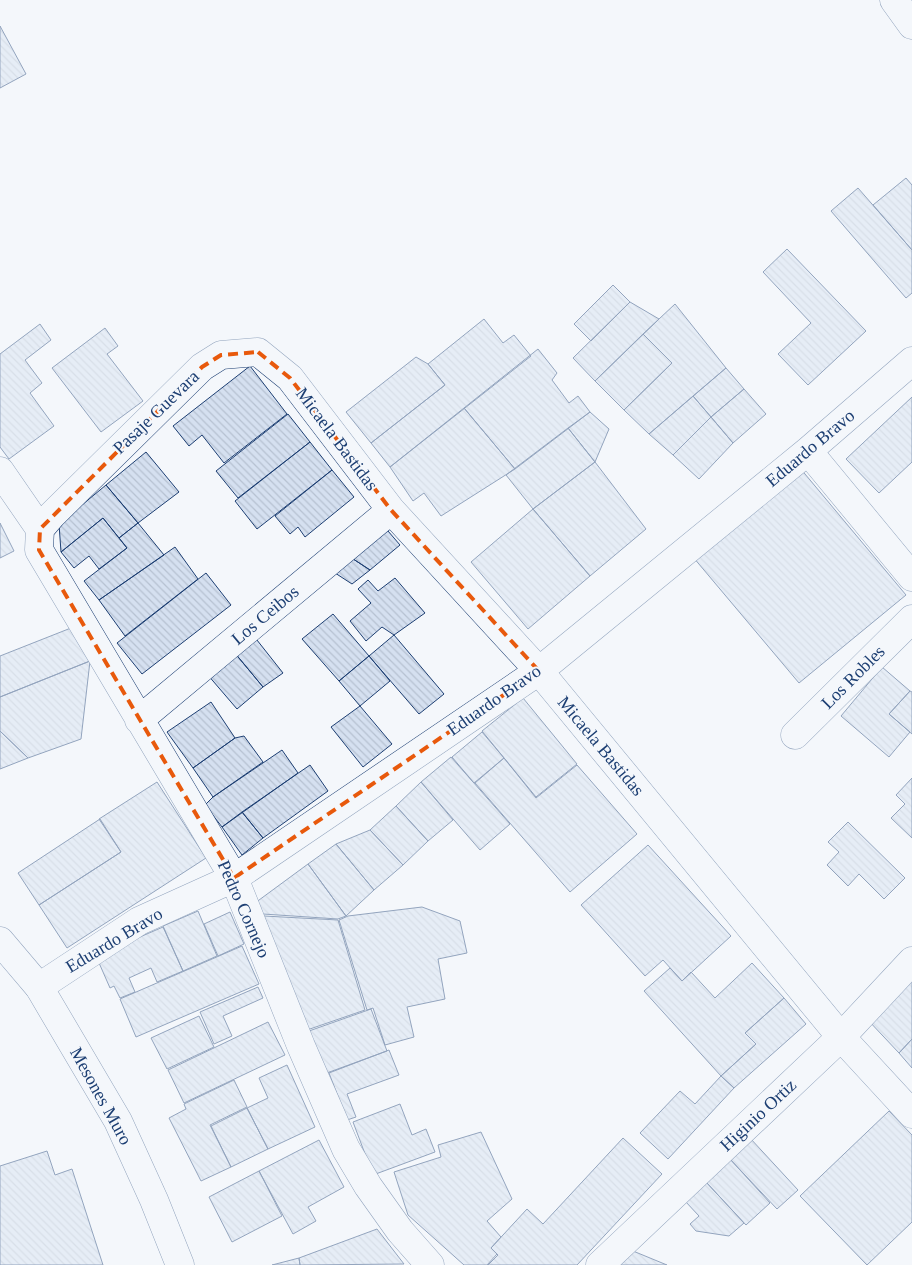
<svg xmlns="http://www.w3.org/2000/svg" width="912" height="1265" font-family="Georgia,serif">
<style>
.building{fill:url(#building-back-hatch);stroke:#1d3f73}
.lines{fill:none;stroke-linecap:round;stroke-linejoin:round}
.minor-casing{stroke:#1d3f73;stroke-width:29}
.trunk-casing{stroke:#1d3f73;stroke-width:29}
.minor{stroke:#f4f7fb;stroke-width:28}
.trunk{stroke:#f4f7fb;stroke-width:28}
.marked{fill:none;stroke:#e8590c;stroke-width:4;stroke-dasharray:10 6;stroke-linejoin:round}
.labels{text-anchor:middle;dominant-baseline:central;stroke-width:4;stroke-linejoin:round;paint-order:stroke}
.street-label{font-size:18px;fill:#1d3f73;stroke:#f4f7fb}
</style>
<defs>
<pattern id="building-back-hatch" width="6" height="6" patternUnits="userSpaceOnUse" patternTransform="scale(1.25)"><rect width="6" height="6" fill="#d5e0f0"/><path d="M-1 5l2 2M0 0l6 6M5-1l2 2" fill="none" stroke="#b6c1d1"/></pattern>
</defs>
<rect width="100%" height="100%" fill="#f4f7fb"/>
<path class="building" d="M 0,26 L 26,74 L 0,88 Z
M 906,178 L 912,185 L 912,250 L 873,205 Z
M 858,188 L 912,250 L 912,293 L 906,298 L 831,211 Z
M 787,249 L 866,331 L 808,385 L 778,354 L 811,323 L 763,272 Z
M 613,285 L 630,302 L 591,341 L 574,324 Z
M 630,302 L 659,319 L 595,381 L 573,358 Z
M 675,304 L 726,368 L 649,434 L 624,410 L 672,363 L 643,334 Z
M 484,319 L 503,343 L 514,335 L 531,356 L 390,467 L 371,443 L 445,385 L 428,364 Z
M 40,324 L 51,340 L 25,360 L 42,383 L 30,393 L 54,426 L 9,459 L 0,447 L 0,354 Z
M 105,328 L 118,346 L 107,354 L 143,401 L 101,432 L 52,368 Z
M 643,334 L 672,363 L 624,410 L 595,381 Z
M 538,349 L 557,373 L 552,380 L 569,403 L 578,396 L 590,412 L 515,469 L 464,408 Z
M 416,357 L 428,364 L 445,385 L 371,443 L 346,412 Z
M 250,366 L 287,414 L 224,463 L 202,435 L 189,446 L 173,426 Z
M 726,368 L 744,389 L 711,417 L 693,396 Z
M 744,389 L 766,414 L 733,443 L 711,417 Z
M 693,396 L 711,417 L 673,455 L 649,434 Z
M 912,397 L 912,462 L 879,493 L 846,459 Z
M 464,408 L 515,469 L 441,516 L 424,493 L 413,501 L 390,467 Z
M 590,412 L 609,429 L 595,462 L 568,428 Z
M 288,414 L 310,442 L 238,498 L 216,471 Z
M 711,417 L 733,443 L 699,479 L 673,455 Z
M 568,428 L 595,462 L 533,509 L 506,475 Z
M 310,442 L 332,470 L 257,529 L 235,501 Z
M 146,452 L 179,492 L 138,523 L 106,485 Z
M 595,462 L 646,529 L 590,576 L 533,509 Z
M 800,468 L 906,595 L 799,683 L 693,557 Z
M 332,470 L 354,497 L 305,537 L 298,527 L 290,534 L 275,516 Z
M 106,485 L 138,523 L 119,538 L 103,518 L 61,552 L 59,524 Z
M 533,509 L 590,576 L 528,629 L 471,562 Z
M 103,518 L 127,548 L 99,569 L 89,556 L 74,568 L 61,552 Z
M 0,523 L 14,551 L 0,558 Z
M 138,523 L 164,555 L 99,600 L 84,581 L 127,548 L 119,538 Z
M 382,524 L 400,545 L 370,570 L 344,553 Z
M 175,547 L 198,579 L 125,636 L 99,600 Z
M 344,553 L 370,570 L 352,584 L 332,571 Z
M 206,573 L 231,605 L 142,674 L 117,643 Z
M 395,578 L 425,613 L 394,635 L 382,627 L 366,641 L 350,621 L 371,603 L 358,589 L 368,580 L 378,591 Z
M 333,614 L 369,656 L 339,681 L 302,639 Z
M 76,626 L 90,661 L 0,697 L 0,656 Z
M 253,635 L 283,673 L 263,687 L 234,652 Z
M 394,635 L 444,694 L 419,714 L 369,656 Z
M 234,652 L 263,687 L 237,709 L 207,674 Z
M 369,656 L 390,681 L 360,706 L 339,681 Z
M 90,661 L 81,739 L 28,758 L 0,731 L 0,697 Z
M 882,667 L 910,691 L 889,714 L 910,732 L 889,757 L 841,716 Z
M 910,691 L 912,692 L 912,734 L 889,714 Z
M 523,698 L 577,764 L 536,797 L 482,731 Z
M 211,702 L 235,738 L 193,768 L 167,732 Z
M 360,706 L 392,744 L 363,767 L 331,727 Z
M 0,731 L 28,758 L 0,769 Z
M 482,732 L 504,758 L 474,783 L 452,757 Z
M 244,736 L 263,762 L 213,797 L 193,768 L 235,738 Z
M 282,750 L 298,773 L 222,827 L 205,805 L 213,797 Z
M 451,757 L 510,824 L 480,850 L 421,782 Z
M 504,758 L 536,798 L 577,765 L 637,834 L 570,892 L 475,783 Z
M 310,765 L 328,791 L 263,838 L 242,812 Z
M 912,778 L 912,838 L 891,818 L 905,804 L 896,795 Z
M 157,782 L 206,858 L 67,948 L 39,905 L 121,852 L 99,819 Z
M 421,782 L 453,820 L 428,841 L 396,806 Z
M 396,806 L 428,841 L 403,865 L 370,830 Z
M 242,812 L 263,838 L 242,855 L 222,827 Z
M 100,819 L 121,852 L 39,905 L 18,873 Z
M 848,822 L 905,878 L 884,899 L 859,874 L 848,886 L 827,865 L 839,852 L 828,842 Z
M 370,830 L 403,865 L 374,890 L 336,844 Z
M 336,844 L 374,890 L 346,916 L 308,864 Z
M 648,845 L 731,936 L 682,981 L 663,960 L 645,976 L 581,905 Z
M 308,864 L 346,916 L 338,919 L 263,914 L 255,903 Z
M 422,907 L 460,921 L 467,953 L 438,959 L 445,999 L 407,1007 L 414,1037 L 385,1045 L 373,1008 L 367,1010 L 339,920 L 348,916 Z
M 198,911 L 217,956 L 183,971 L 163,926 Z
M 230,912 L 244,944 L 218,956 L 204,924 Z
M 264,916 L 338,920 L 365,1010 L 307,1030 Z
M 163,927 L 183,971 L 157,982 L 151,968 L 129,978 L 135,992 L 120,998 L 114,986 L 110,988 L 96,956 Z
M 242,946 L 259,984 L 136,1037 L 120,999 Z
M 752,963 L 784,998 L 745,1033 L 756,1044 L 721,1076 L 644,991 L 670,968 L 682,981 L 691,972 L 715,998 Z
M 912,975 L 912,1039 L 899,1053 L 867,1019 Z
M 258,987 L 263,998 L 223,1016 L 232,1036 L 214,1044 L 200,1012 Z
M 784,998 L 806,1024 L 734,1088 L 721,1076 L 756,1044 L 745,1033 Z
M 371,1009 L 387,1051 L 324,1074 L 309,1031 Z
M 199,1016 L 214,1047 L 167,1069 L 151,1038 Z
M 268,1022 L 285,1055 L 184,1103 L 168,1070 Z
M 912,1039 L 912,1068 L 899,1053 Z
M 389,1050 L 399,1075 L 347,1094 L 356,1117 L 347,1120 L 329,1073 Z
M 287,1065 L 315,1127 L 268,1149 L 247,1108 L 268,1098 L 259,1078 Z
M 721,1076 L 734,1088 L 668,1159 L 640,1133 L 680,1091 L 695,1104 Z
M 234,1080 L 247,1107 L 210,1125 L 231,1167 L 201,1181 L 169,1118 L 186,1109 L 184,1104 Z
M 400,1104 L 412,1135 L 426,1129 L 435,1152 L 373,1175 L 353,1122 Z
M 247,1108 L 268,1149 L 231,1167 L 211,1126 Z
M 889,1111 L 912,1135 L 912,1222 L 867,1265 L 800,1196 Z
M 481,1132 L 512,1199 L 487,1221 L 501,1237 L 491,1248 L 497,1254 L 487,1265 L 464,1265 L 408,1215 L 394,1172 L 441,1157 L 438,1145 Z
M 623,1138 L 662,1174 L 577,1265 L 488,1265 L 498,1255 L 491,1248 L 527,1209 L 543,1224 Z
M 750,1138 L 798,1190 L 777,1209 L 728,1157 Z
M 319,1140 L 344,1187 L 308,1207 L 316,1221 L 293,1234 L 259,1171 Z
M 47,1151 L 55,1175 L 72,1169 L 103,1265 L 0,1265 L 0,1166 Z
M 730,1159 L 770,1203 L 746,1225 L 706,1182 Z
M 259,1171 L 282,1216 L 232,1242 L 209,1197 Z
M 706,1182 L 744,1223 L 729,1236 L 696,1231 L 690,1224 L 699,1216 L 685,1201 Z
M 377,1229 L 404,1264 L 300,1265 L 299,1258 Z
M 633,1251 L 667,1265 L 618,1265 Z
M 299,1258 L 300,1265 L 272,1265 Z"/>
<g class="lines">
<g class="minor-casing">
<path id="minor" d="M 894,0 L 912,25
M 808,451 L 912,577
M 0,471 L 40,529
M 40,529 L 52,515 L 202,367 L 221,355 L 258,352 L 290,378 L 391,510 L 539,671 L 841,1037 L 912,1114
M 40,529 L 39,550 L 234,878 L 301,1046 L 346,1149 L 368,1186 L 400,1231 L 430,1265
M 139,720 L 391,510
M 795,735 L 912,619
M 39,987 L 139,921 L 234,878 L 539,671 L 808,451 L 912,361
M 600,1265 L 841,1037 L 912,961"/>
</g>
<g class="trunk-casing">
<path id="trunk" d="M 0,941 L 39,987 L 118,1121 L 154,1200 L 180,1265"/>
</g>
<use href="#minor" class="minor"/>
<use href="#trunk" class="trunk"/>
</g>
<path d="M0 0H912V1265H0ZM 258,352 L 290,378 L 391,510 L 539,671 L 234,878 L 39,550 L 40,529 L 202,367 L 221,355 Z" fill="#f4f7fb" fill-opacity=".55" fill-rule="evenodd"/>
<path class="marked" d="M 258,352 L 290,378 L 391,510 L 539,671 L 234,878 L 39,550 L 40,529 L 202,367 L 221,355 Z"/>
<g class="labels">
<g class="street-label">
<text transform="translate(156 412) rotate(-44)">Pasaje Guevara</text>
<text transform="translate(337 439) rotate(53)">Micaela Bastidas</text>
<text transform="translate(810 448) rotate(-40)">Eduardo Bravo</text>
<text transform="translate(265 615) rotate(-40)">Los Ceibos</text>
<text transform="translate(853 677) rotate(-45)">Los Robles</text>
<text transform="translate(494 700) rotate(-35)">Eduardo Bravo</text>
<text transform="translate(601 746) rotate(50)">Micaela Bastidas</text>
<text transform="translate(244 909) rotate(66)">Pedro Cornejo</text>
<text transform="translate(114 940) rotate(-31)">Eduardo Bravo</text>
<text transform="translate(101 1096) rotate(61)">Mesones Muro</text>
<text transform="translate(758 1115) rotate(-43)">Higinio Ortiz</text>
</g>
</g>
</svg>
